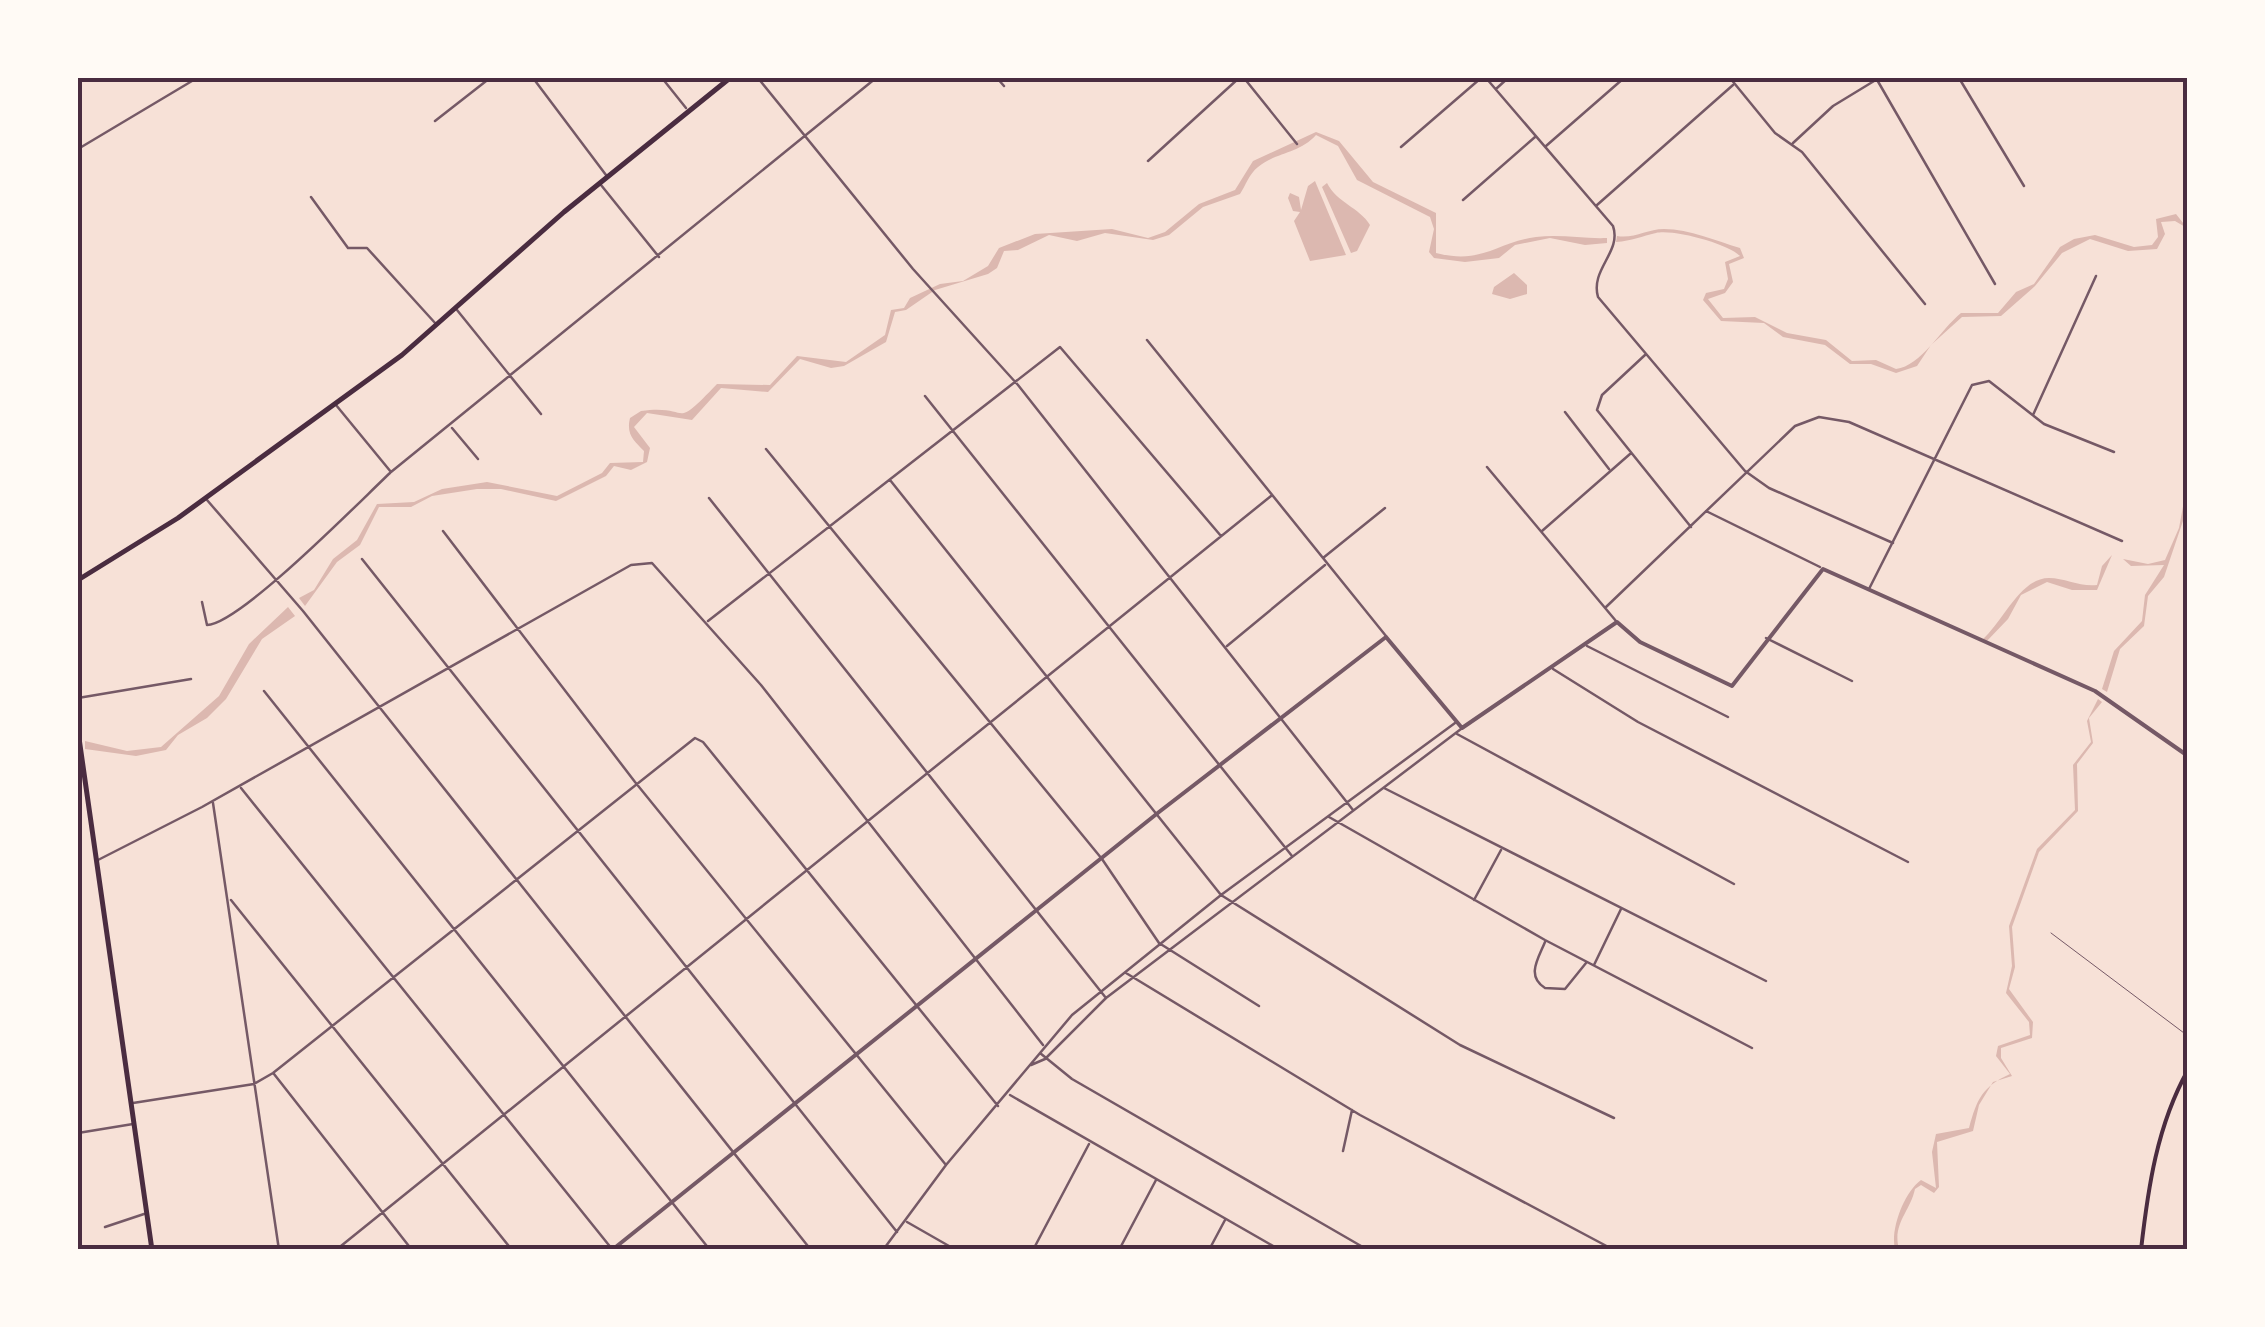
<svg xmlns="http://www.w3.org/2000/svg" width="2265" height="1327" font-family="'Roboto Condensed',sans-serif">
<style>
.water{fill:#dcb8b0}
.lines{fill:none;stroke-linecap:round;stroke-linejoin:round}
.service{stroke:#755966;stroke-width:1}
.minor{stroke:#755966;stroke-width:2.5}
.tertiary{stroke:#755966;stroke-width:4}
.secondary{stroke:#4a2c40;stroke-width:4}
.primary{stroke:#4a2c40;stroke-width:5}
.neatline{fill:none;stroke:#4a2c40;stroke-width:4}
</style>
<rect width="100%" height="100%" fill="#f7e1d7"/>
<path class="water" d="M 1316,132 L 1339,141 L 1373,182 L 1436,213 L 1436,253 C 1483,265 1496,242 1536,237 C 1561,234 1583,239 1607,238 L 1607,243 L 1585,245 L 1550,238 L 1515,245 L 1499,258 L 1465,262 L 1434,258 L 1429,252 L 1434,229 L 1430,217 L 1357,180 L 1338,146 L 1316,135 C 1299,154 1276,152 1258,167 C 1249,174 1246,185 1240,194 L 1203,207 L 1169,235 L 1153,240 L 1105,233 L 1077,241 L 1049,235 L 1018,250 L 1004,251 L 997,268 L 988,274 L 935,290 L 906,310 L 895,312 L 886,342 L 844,366 L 831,368 L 800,359 L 768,392 L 721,388 L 692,420 L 647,413 L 634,427 L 650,448 L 647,462 L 631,470 L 614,466 L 606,476 L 556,501 L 501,489 L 477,489 L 432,496 L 411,507 L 379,507 L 360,545 L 337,562 L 305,606 L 299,598 L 314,590 L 333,559 L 357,540 L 377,504 L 414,502 L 442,489 L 487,482 L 557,496 L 602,473 L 610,463 L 643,462 L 644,451 C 634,440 626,435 630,418 L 641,411 C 694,404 670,433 717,384 L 770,385 L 797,356 L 846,362 L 885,335 L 891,310 L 904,308 L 910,298 L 940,284 L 963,281 L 988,266 L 999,248 L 1035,234 L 1112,229 L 1148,238 L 1165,232 L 1199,204 L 1235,190 L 1253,161 Z
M 1315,181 L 1346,255 L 1310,261 L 1294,221 L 1300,212 L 1293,211 L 1288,198 L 1290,193 L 1299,197 L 1301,210 L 1308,186 Z
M 1327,183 C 1337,203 1359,207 1370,225 L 1357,251 L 1351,253 L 1322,187 Z
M 2176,214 L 2187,228 L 2175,221 L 2161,222 L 2165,234 L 2157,249 L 2128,251 L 2090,239 L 2062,253 L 2035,286 L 2001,316 L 1962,317 L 1931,345 L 1917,366 L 1896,373 L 1871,364 L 1850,364 L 1825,345 L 1783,337 L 1764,323 L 1721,321 L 1703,300 L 1706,293 L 1724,289 L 1728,279 L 1725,262 L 1740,256 C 1728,244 1674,229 1656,233 C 1642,236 1632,241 1616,242 L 1617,236 C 1634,239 1647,229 1664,229 C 1690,229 1716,241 1740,248 L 1744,258 L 1729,264 L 1733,282 L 1725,293 L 1708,299 L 1723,318 L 1755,317 L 1787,333 L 1826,340 L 1852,361 L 1876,360 L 1896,369 C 1921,366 1941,329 1961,313 L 1998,313 L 2016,292 L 2034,284 L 2060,247 L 2074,239 L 2095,235 L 2134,247 L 2152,245 L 2158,237 L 2156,219 Z
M 1514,273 L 1527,285 L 1527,294 L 1510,299 L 1492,294 L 1494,287 Z
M 2187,485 L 2187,509 L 2164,577 L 2148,596 L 2144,626 L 2120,649 L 2107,692 L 2102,689 L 2114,651 L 2142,621 L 2145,595 L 2164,565 L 2131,566 L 2123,559 L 2148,564 L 2165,560 L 2179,528 Z
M 2112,555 L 2097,590 L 2072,590 L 2047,582 L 2021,595 L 2008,619 L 1985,643 L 1982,640 C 2003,622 2020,578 2049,578 C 2065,578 2080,587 2097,585 L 2102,566 Z
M 288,607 L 295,616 L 262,639 L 226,699 L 207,718 L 178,735 L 166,750 L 136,756 L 85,749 L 85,741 L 127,751 L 161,747 L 219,696 L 249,644 Z
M 2098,699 L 2102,702 L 2089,718 L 2093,743 L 2077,764 L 2078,811 L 2039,852 L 2012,927 L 2015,967 L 2009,989 L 2033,1022 L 2032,1038 L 2001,1048 L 2001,1058 L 2012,1076 L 1993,1082 L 1979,1105 L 1973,1131 L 1937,1142 L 1939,1187 L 1934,1193 L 1921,1185 L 1915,1189 C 1910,1212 1892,1224 1899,1249 L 1895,1249 C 1890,1230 1904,1192 1921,1180 L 1936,1188 L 1932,1152 L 1936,1134 L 1969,1128 C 1977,1099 1982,1087 2010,1074 L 1996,1056 L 1998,1046 L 2030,1035 L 2029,1022 L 2006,993 L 2012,966 L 2009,926 L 2037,849 L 2075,810 L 2073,765 L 2091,742 L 2087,721 Z"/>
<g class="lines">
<path class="service" d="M 2051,933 L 2188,1036"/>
<path class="minor" d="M 533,78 L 606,175
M 662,78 L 686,108
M 758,78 L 913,269 L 1018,385 L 1353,810
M 997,78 L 1004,86
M 1244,78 L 1297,144
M 1486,78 L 1613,226 C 1622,252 1590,269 1598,297 L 1745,471 L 1769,488 L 1893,543
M 1730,78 L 1775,133 L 1802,152 L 1925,304
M 1876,78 L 1995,284
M 1959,78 L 2024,186
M 1497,88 L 1508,78
M 435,121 L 490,78
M 1793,143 L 1833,106 L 1879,78
M 1546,146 L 1624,78
M 1401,147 L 1481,78
M 78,149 L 197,78
M 1148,161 L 1239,78
M 601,185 L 659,257
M 311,197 L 348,248 L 367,248 L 436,324
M 1463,200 L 1535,137
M 1597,205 L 1733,85
M 457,310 L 541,414
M 1147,340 L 1386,636
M 1645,355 L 1602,395 L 1597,410 L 1691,527
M 925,396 L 1292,856
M 336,405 L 391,472 L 876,78
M 1565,412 L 1609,469
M 2033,415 L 2096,276
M 452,428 L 478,459
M 766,449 L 1102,859 L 1159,943 L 1259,1006
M 1487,467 L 1616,621
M 890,480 L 1221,895 L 1460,1045 L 1614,1118
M 709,498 L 1106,998
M 207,500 L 303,611 L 811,1250
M 1706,511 L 1820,567
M 443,531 L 635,782 L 946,1165
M 1542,531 L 1630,454
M 1323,558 L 1385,508
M 362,559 L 897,1232
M 1869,589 L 1972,385 L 1989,381 L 2044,424 L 2114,452
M 202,602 L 207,625 C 240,624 359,502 390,473
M 1606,607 L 1795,426 L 1819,417 L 1849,422 L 2122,541
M 708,621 L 1060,347 L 1221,536
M 1766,638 L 1852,681
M 1227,646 L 1325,565
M 1587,646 L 1728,717
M 1553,669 L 1638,722 L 1908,862
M 264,691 L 710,1250
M 78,698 L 191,679
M 1457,734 L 1734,884
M 241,788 L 612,1249
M 1384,788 L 1766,981
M 213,803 L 279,1250
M 1329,817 L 1545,940 L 1752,1048
M 98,860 L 202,807 L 631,565 L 652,563 L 761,685 L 1043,1045
M 231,900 L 512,1250
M 1474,900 L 1501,850
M 1545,942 C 1538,959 1526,976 1545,988 L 1565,989 L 1586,963
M 1594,965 L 1621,909
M 1126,973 L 1360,1115 L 1614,1250
M 1040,1053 L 1072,1079 L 1368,1250
M 1031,1065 L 1045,1059 L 1106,998 L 1461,729
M 274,1074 L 412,1250
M 1010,1095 L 1280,1250
M 133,1103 L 254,1084 L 273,1073 L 695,738 L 703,742 L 998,1106
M 78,1133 L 133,1124
M 1343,1151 L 1352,1110
M 907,1222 L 956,1250
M 105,1227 L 144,1214
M 336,1250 L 1271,496
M 883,1250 L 946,1165 L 1072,1015 L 1221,895 L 1455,723
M 1033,1250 L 1089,1144
M 1119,1250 L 1156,1180
M 1209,1250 L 1225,1220"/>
<path class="tertiary" d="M 612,1250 L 1159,812 L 1386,637 L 1462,728 L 1617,622 L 1640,642 L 1732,686 L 1823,569 L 2095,691 L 2188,756"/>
<path class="secondary" d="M 2141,1250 C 2148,1188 2157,1125 2188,1070"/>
<path class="primary" d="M 78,580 L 178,518 L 402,355 L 564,212 L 730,78
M 78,731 L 152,1250"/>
</g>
<rect width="2265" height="1327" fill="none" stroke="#fffaf5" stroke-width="160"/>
<rect x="80" y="80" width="2105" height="1167" class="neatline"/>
</svg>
